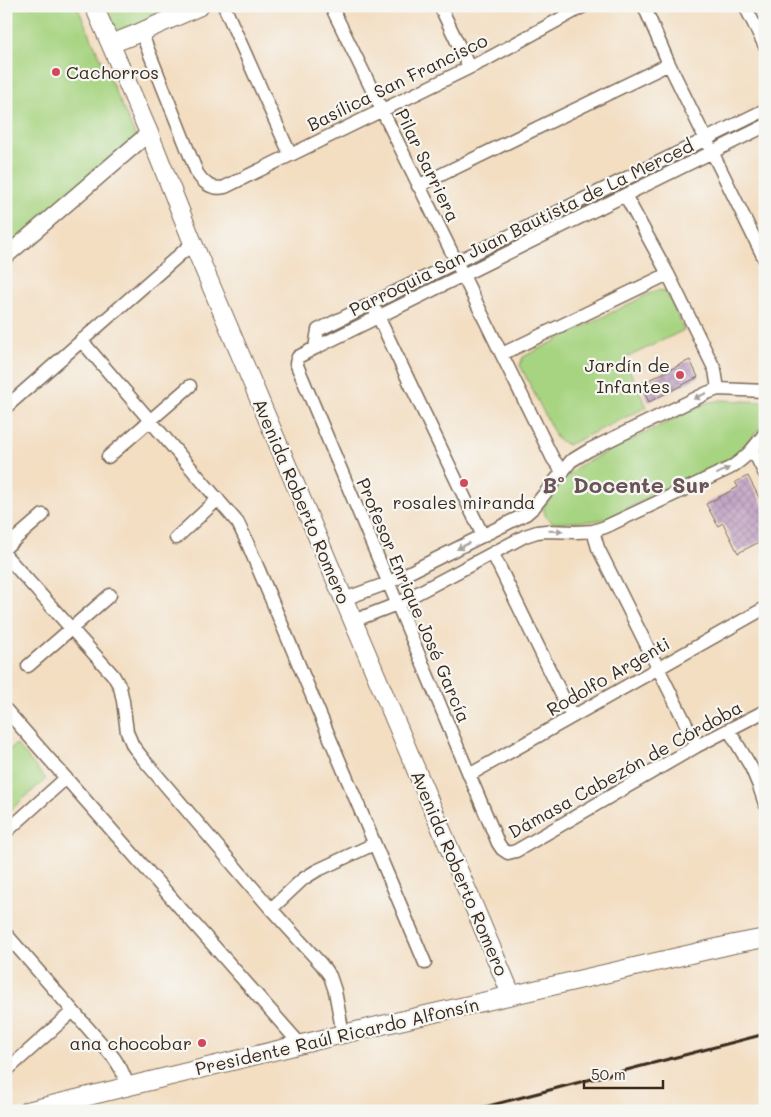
<svg xmlns="http://www.w3.org/2000/svg" width="771" height="1117" font-family="Mali,sans-serif">
<style>
.green{fill:#a7d481;stroke:#717f50}
.building{fill:url(#building-cross-hatch)}
.lines{fill:none;stroke-linecap:round;stroke-linejoin:round}
.minor-casing{stroke:#7b6957;stroke-width:15}
.tertiary-casing{stroke:#7b6957;stroke-width:18}
.secondary-casing{stroke:#7b6957;stroke-width:20}
.minor{stroke:#fff;stroke-width:12}
.tertiary{stroke:#fff;stroke-width:15}
.secondary{stroke:#fff;stroke-width:18}
.rail{stroke:#3b2a1e;stroke-width:3}
.oneway{fill:#a79f9a}
.poi-dot{fill:#d1495b;stroke:#f6f6f2;stroke-width:2}
.labels{text-anchor:middle;dominant-baseline:central;stroke-width:4.5;stroke-linejoin:round;paint-order:stroke}
.poi-label{font-size:18px;fill:#3b2a1e;stroke:#f6f6f2;text-anchor:end}
.street-label{font-size:18px;fill:#3b2a1e;stroke:#f6f6f2}
.district-label{font-size:22px;font-weight:bold;fill:#695357;stroke:#f6f6f2}
</style>
<defs>
<pattern id="building-cross-hatch" width="8" height="8" patternUnits="userSpaceOnUse" patternTransform="scale(1.25)"><rect width="8" height="8" fill="#be9ec1"/><path d="M0 0l8 8M0 8l8-8" fill="none" stroke="#9c819c"/></pattern>
</defs>
<rect width="100%" height="100%" fill="#f6f6f2"/>
<filter id="ink" filterUnits="userSpaceOnUse"><feTurbulence type="fractalNoise" baseFrequency=".02" numOctaves="2"/><feDisplacementMap in="SourceGraphic" scale="10" xChannelSelector="R" yChannelSelector="G"/><feConvolveMatrix kernelMatrix="1 2 1 2 8 2 1 2 1" color-interpolation-filters="sRGB"/></filter>
<filter id="wash" filterUnits="userSpaceOnUse"><feTurbulence type="fractalNoise" baseFrequency=".0096" numOctaves="4" result="noise"/><feDisplacementMap in="SourceGraphic" scale="20" xChannelSelector="R" yChannelSelector="G"/><feGaussianBlur stdDeviation="1.12" result="paint"/><feColorMatrix in="noise" values="0 0 0 0 0 0 0 0 0 0 0 0 0 0 0 0 0 1.4 0 .05"/><feComposite in="paint" operator="in"/></filter>
<g filter="url(#wash)">
<rect width="100%" height="100%" fill="#f3dec2"/>
<path class="green" d="M 6,6 L 77,6 L 136,137 L 6,250 Z
M 98,6 L 186,6 L 113,40 Z
M 657,290 L 666,291 L 684,330 L 624,359 L 647,407 L 568,445 L 557,439 L 520,365 L 523,357 Z
M 721,400 L 765,402 L 765,422 L 739,452 L 730,458 L 606,519 L 592,521 L 553,523 C 549,520 544,516 544,510 C 543,500 570,474 578,466 L 706,403 Z
M 16,744 L 46,779 L 6,814 L 6,753 Z"/>
<g id="blocks">
<path class="building" d="M 690,360 L 698,377 L 649,402 L 640,384 Z
M 748,476 L 765,509 L 765,539 L 738,553 L 723,523 L 718,526 L 706,504 L 738,487 L 735,482 Z"/>
</g>
</g>
<g filter="url(#ink)">
<use href="#blocks" fill-opacity="0" stroke="#7b6957" stroke-width="1"/>
<g class="lines">
<g class="minor-casing">
<path id="minor" d="M 224,6 L 290,154
M 331,6 L 553,459 L 563,472
M 440,6 L 469,67
M 644,6 L 669,64 L 765,260
M 745,6 L 765,46
M 141,32 L 197,173 C 204,184 212,190 225,187 L 489,58 L 584,6
M 765,126 L 315,348 L 298,357 L 296,363 L 498,843 L 502,849 L 508,853 L 516,851 L 697,746 L 765,711
M 418,186 L 669,64
M 625,195 L 668,274 L 715,370 L 718,389
M 375,310 L 483,536
M 81,340 L 238,523 L 247,542 L 425,963
M 315,348 L 318,330 L 765,110
M 502,354 L 668,274
M 6,407 L 193,243
M 751,452 L 757,458 L 765,474
M 108,457 L 190,386
M 593,531 L 598,548 L 697,746
M 176,538 L 218,499
M 6,547 L 43,515
M 493,554 L 572,716
M 6,556 L 113,675 L 120,687 L 123,701 L 127,732 L 133,746 L 144,760 L 271,909 L 321,964 L 330,976 L 335,991 L 343,1034
M 344,599 L 388,583 L 526,514 L 534,507 L 571,461 L 589,450 L 707,393 L 718,389 L 765,391
M 353,621 L 397,604 L 525,536 L 537,532 L 546,531 L 577,532 L 593,531 L 605,527 L 730,468 C 747,457 753,449 765,433
M 28,666 L 110,595
M 6,710 L 300,1044
M 729,730 L 751,767 L 759,786 L 765,804
M 469,775 L 765,608
M 6,832 L 66,778
M 271,909 L 303,879 L 316,871 L 374,844
M 6,934 L 114,1058 L 121,1069 L 128,1085
M 6,1071 L 73,1011"/>
</g>
<g class="tertiary-casing">
<path id="tertiary" d="M 6,256 L 149,133"/>
</g>
<g class="secondary-casing">
<path id="secondary" d="M 94,6 L 149,133 L 193,243 L 511,994
M 111,44 L 141,32 L 200,6
M 27,1111 L 343,1034 L 734,944 L 765,938"/>
</g>
<use href="#minor" class="minor"/>
<use href="#tertiary" class="tertiary"/>
<use href="#secondary" class="secondary"/>
<path class="rail" d="M 469,1111 L 765,1034"/>
</g>
<defs><path id="oneway-solid" d="M-6-.8H1V-3.2L6.5 0L1 3.2V.8H-6Z" transform="scale(1.25)"/></defs>
<g class="oneway">
<use href="#oneway-solid" transform="translate(700 396) rotate(155)"/>
<use href="#oneway-solid" transform="translate(723 471) rotate(-26)"/>
<use href="#oneway-solid" transform="translate(556 531) rotate(2)"/>
<use href="#oneway-solid" transform="translate(463 546) rotate(153)"/>
</g>
</g>
<g class="poi-dot">
<circle cx="56" cy="72" r="5"/>
<circle cx="680" cy="375" r="5"/>
<circle cx="464" cy="483" r="5"/>
<circle cx="202" cy="1043" r="5"/>
</g>
<g class="labels">
<g class="poi-label">
<text x="66" y="72" text-anchor="start">Cachorros</text>
<text x="670" y="365">Jardín de<tspan x="670" dy="21">Infantes</tspan></text>
<text x="464" y="502" text-anchor="middle">rosales miranda</text>
<text x="192" y="1043">ana chocobar</text>
</g>
<g class="street-label">
<text transform="translate(397 82) rotate(-26)">Basílica San Francisco</text>
<text transform="translate(428 165) rotate(64)">Pilar Sarriera</text>
<text transform="translate(521 227) rotate(-26)">Parroquia San Juan Bautista de La Merced</text>
<text transform="translate(302 501) rotate(67)">Avenida Roberto Romero</text>
<text transform="translate(414 600) rotate(67)">Profesor Enrique José García</text>
<text transform="translate(608 676) rotate(-30)">Rodolfo Argenti</text>
<text transform="translate(625 769) rotate(-29)">Dámasa Cabezón de Córdoba</text>
<text transform="translate(460 873) rotate(67)">Avenida Roberto Romero</text>
<text transform="translate(337 1036) rotate(-13)">Presidente Raúl Ricardo Alfonsín</text>
</g>
<g class="district-label">
<text x="626" y="484">Bº Docente Sur</text>
</g>
</g>
<rect width="771" height="1117" fill="none" stroke="#f6f6f2" stroke-width="25"/>
<path d="M584 1080v8h79v-8" fill="none" stroke="#3b2a1e" stroke-width="2.5"/>
<text x="591" y="1080" font-size="15" fill="#3b2a1e" stroke="#f6f6f2" stroke-width="4" paint-order="stroke">50 m</text>
</svg>
